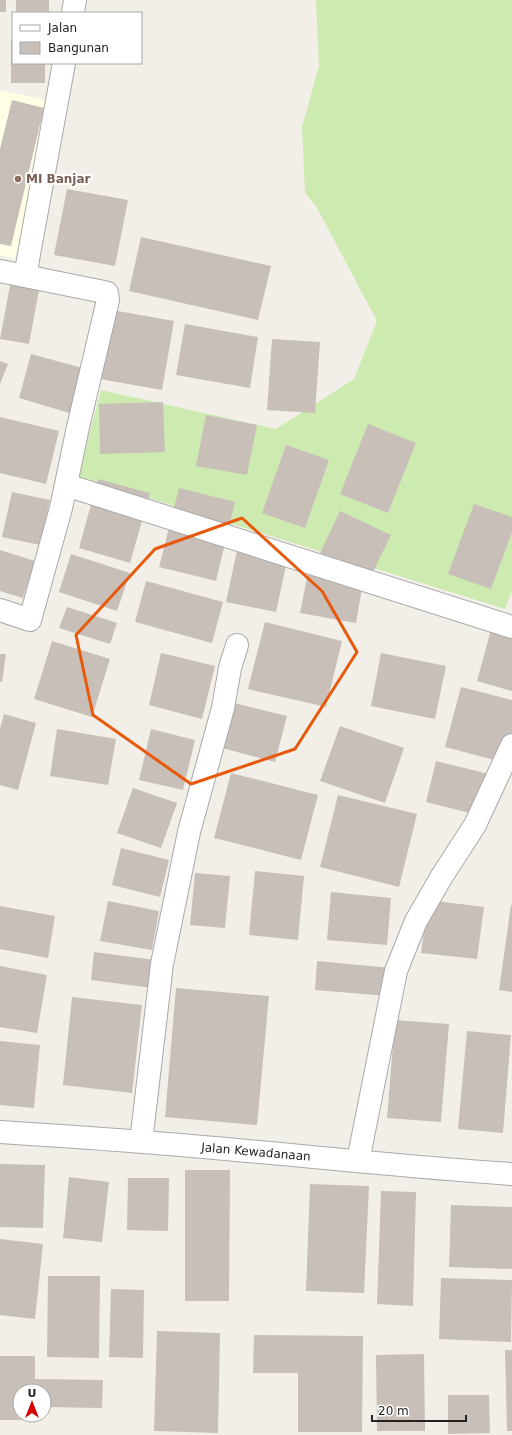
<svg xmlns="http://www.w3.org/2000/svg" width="512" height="1435" font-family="'DejaVu Sans',sans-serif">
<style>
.education{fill:#ffffe5}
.grass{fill:#cdebb0}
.building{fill:#c7bfb8}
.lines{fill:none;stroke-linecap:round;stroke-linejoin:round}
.minor-casing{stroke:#a9a9a9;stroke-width:24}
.minor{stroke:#fff;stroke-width:22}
.marked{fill:none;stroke:#e8590c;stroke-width:3;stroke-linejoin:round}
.education-dot{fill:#8d6e63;stroke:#fff;stroke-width:1.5}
.labels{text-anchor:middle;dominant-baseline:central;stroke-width:4;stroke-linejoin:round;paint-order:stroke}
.education-label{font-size:12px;font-weight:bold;fill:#785e54;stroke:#fff;text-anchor:start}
.street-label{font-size:12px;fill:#222;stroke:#fff}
</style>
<rect width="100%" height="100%" fill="#f2efe9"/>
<path class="education" d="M 0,90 L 54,102 L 15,259 L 0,255 Z"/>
<path class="grass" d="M 316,0 L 512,0 L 512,591 L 505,609 L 78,476 L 101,390 L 276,429 L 354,379 L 377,321 L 316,206 L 305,193 L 302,127 L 319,66 Z"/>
<path class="building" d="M 0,0 L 6,0 L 6,12 L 0,12 Z
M 16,0 L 49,0 L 49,13 L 16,13 Z
M 11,41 L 13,41 L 13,63 L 45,63 L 45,83 L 11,83 Z
M 12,100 L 44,108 L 11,246 L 0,244 L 0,149 Z
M 67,189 L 128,200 L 115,266 L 54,255 Z
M 141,237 L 271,266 L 258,320 L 129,291 Z
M 11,280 L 40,285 L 29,344 L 0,339 Z
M 112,310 L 174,321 L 162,390 L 100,379 Z
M 185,324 L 258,337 L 250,388 L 176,375 Z
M 272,339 L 320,342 L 315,413 L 267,410 Z
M 31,354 L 86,369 L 73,414 L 19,398 Z
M 0,361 L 8,364 L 0,384 Z
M 163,402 L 165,452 L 100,454 L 99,404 Z
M 206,415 L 257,425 L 247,475 L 196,466 Z
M 0,417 L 59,431 L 46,484 L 0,473 Z
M 368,424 L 416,443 L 388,513 L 340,494 Z
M 286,445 L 329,460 L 305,528 L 262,513 Z
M 98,479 L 150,493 L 130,563 L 79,548 Z
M 179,488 L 235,502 L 216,581 L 159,567 Z
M 12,492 L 50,500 L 40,545 L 2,537 Z
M 474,504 L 512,517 L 512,532 L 491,589 L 448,574 Z
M 340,511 L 391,535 L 371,576 L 320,553 Z
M 239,541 L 289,551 L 276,612 L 226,602 Z
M 0,550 L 35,561 L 23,598 L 0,591 Z
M 71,554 L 130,573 L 117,611 L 59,592 Z
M 309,567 L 364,577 L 356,623 L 300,613 Z
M 146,581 L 223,602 L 212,643 L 135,622 Z
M 67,607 L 117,623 L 110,644 L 59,628 Z
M 265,622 L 342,641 L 326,707 L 248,689 Z
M 492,626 L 512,632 L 512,691 L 477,681 Z
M 52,641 L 110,659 L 92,717 L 34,699 Z
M 161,653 L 215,666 L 202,719 L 149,705 Z
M 381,653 L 446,666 L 435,719 L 371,706 Z
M 0,654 L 6,654 L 2,682 L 0,682 Z
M 461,687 L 512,700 L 512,740 L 506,763 L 445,747 Z
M 234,703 L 287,716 L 275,762 L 222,748 Z
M 4,714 L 36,723 L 18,790 L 0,785 L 0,729 Z
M 340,726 L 404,748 L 385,803 L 320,781 Z
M 57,729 L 116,739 L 108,785 L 50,776 Z
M 151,729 L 195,740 L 183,790 L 139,780 Z
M 436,761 L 501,777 L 490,818 L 426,802 Z
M 231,773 L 318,795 L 301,860 L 214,838 Z
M 133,788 L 177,803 L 161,848 L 117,833 Z
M 338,795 L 417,814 L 399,887 L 320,867 Z
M 121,848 L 169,860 L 160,897 L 112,885 Z
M 255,871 L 304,876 L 298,940 L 249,935 Z
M 195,873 L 230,876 L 225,928 L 190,925 Z
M 331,892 L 391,898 L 387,945 L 327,940 Z
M 428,900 L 484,907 L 477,959 L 421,953 Z
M 108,901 L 159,911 L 152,950 L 100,941 Z
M 511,905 L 512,905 L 512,992 L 499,990 Z
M 0,906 L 55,916 L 48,958 L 0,949 Z
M 94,952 L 155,960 L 152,988 L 91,980 Z
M 317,961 L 391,968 L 388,996 L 315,990 Z
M 0,966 L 47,975 L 37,1033 L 0,1027 Z
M 176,988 L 269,996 L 257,1125 L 165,1117 Z
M 72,997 L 142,1005 L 132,1093 L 63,1085 Z
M 395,1020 L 449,1024 L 441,1122 L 387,1118 Z
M 467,1031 L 511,1035 L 503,1133 L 458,1129 Z
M 0,1041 L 40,1045 L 34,1108 L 0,1105 Z
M 0,1164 L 45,1165 L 43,1228 L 0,1227 Z
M 185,1170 L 230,1170 L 229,1301 L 185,1301 Z
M 69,1177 L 109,1182 L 102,1242 L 63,1238 Z
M 128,1178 L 169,1178 L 168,1231 L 127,1230 Z
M 310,1184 L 369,1186 L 364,1293 L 306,1291 Z
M 381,1191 L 416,1192 L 413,1306 L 377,1304 Z
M 451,1205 L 512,1207 L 512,1269 L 449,1267 Z
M 0,1239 L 43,1244 L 35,1319 L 0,1315 Z
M 48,1276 L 100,1276 L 99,1358 L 47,1357 Z
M 441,1278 L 512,1280 L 511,1342 L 439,1339 Z
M 111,1289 L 144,1290 L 143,1358 L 109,1357 Z
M 157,1331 L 220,1333 L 218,1433 L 154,1431 Z
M 254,1335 L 363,1336 L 362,1432 L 298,1432 L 298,1373 L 253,1373 Z
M 505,1350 L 512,1350 L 512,1431 L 507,1431 Z
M 424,1354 L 425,1431 L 377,1431 L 376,1355 Z
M 0,1356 L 35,1356 L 35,1379 L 103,1380 L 102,1408 L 44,1407 L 44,1391 L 20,1391 L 20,1415 L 35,1415 L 35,1420 L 0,1420 Z
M 448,1395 L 489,1395 L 490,1433 L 448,1434 Z"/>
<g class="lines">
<g class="minor-casing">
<path id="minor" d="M 73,13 L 75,0
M 0,271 L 104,292 L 107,293 L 108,300 L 78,427 L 61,508 L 30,620 L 0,610
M 25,276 L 64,63
M 66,485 L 512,627
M 0,1132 C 47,1135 95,1138 142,1142 C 265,1151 388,1166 512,1174
M 141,1142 L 162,964 L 189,832 L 223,708 L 230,668 L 237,645
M 358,1161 L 396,971 L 416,921 L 442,876 L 475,825 L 512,745"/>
</g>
<use href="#minor" class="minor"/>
</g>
<path class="marked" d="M 242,518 L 322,591 L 357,652 L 295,749 L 191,784 L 93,715 L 76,635 L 155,549 Z"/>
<circle class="education-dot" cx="18" cy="179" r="4"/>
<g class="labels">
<g class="education-label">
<text x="26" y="179">MI Banjar</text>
</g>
<g class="street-label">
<text transform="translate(256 1152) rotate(5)">Jalan Kewadanaan</text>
</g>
</g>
<rect x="12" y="12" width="130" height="52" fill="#ffffff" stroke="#a7a7a7"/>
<rect x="20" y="25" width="20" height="6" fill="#ffffff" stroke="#a7a7a7"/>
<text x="48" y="32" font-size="12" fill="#222222">Jalan</text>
<rect x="20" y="42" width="20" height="12" fill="#c7bfb8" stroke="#a7a7a7"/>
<text x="48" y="52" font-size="12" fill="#222222">Bangunan</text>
<g transform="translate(32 1403)"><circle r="19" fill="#ffffff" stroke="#a7a7a7"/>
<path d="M0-3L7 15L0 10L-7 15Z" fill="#d40000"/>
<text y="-6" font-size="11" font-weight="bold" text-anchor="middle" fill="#222222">U</text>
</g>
<path d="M372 1415v6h94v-6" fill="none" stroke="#222222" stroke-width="2"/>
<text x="378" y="1415" font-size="12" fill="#222222" stroke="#ffffff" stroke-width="3" paint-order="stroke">20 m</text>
</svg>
